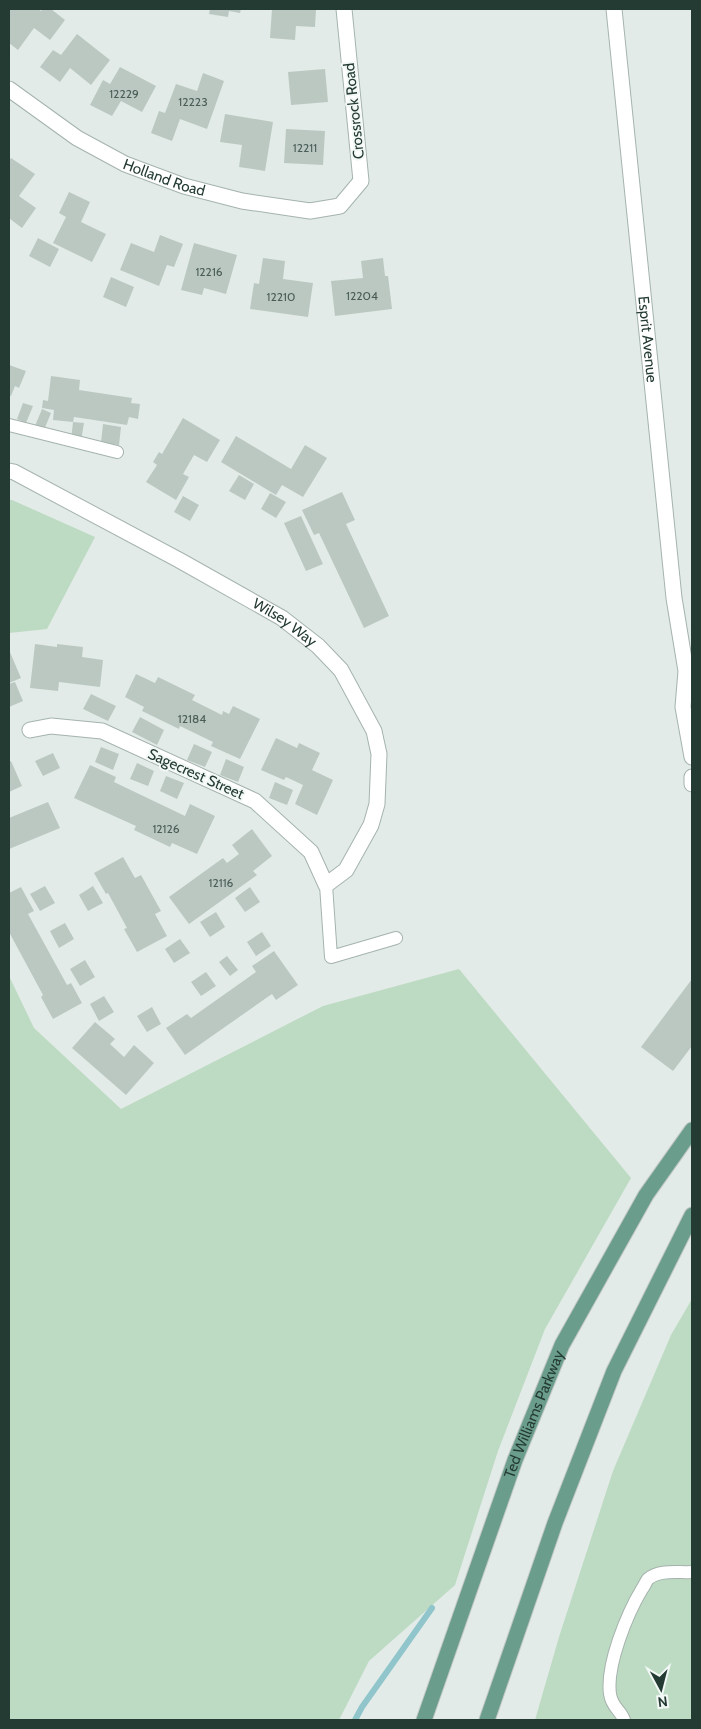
<svg xmlns="http://www.w3.org/2000/svg" width="701" height="1729" font-family="Cabin,sans-serif">
<style>
.green{fill:#bddac3}
.lines{fill:none;stroke-linecap:round;stroke-linejoin:round}
.stream{stroke:#8fc5cb;stroke-width:6}
.building{fill:#bbc8c2}
.service-casing{stroke:#a5b3ad;stroke-width:14}
.minor-casing{stroke:#a5b3ad;stroke-width:17}
.primary-casing{stroke:#c2c8c6;stroke-width:17}
.service{stroke:#fff;stroke-width:12}
.minor{stroke:#fff;stroke-width:15}
.primary{stroke:#6b9d8d;stroke-width:15}
.labels{text-anchor:middle;dominant-baseline:central;stroke-width:4;stroke-linejoin:round;paint-order:stroke}
.number-label{font-size:12px;fill:#4a5e57}
.street-label{font-size:15px;fill:#243b33;stroke:#f2f8f5}
</style>
<rect width="100%" height="100%" fill="#e2ebe7"/>
<path class="green" d="M 9,500 L 12,500 L 95,537 L 47,629 L 9,633 Z
M 459,969 L 631,1178 L 545,1329 L 498,1451 L 455,1585 L 369,1661 L 339,1720 L 9,1720 L 9,976 L 34,1028 L 121,1109 L 323,1006 Z
M 692,1299 L 692,1720 L 535,1720 L 559,1637 L 613,1471 L 671,1335 Z"/>
<g class="lines">
<path class="stream" d="M 355,1720 L 362,1707 L 432,1608"/>
</g>
<path class="building" d="M 10,9 L 38,9 L 41,11 L 43,9 L 51,9 L 65,20 L 50,40 L 34,28 L 18,50 L 9,43 Z
M 210,9 L 241,9 L 240,13 L 229,11 L 228,17 L 209,14 Z
M 272,9 L 316,9 L 315,27 L 296,26 L 295,40 L 270,38 Z
M 77,34 L 110,60 L 91,85 L 70,68 L 60,82 L 40,67 L 53,50 L 61,55 Z
M 120,67 L 156,86 L 142,112 L 121,101 L 112,116 L 90,105 L 103,80 L 110,84 Z
M 325,69 L 328,102 L 291,105 L 288,72 Z
M 203,73 L 224,81 L 207,129 L 180,119 L 172,141 L 151,133 L 159,111 L 165,113 L 176,84 L 197,91 Z
M 225,114 L 273,122 L 265,171 L 239,167 L 242,145 L 220,142 Z
M 286,129 L 325,131 L 323,165 L 284,163 Z
M 11,158 L 35,174 L 19,196 L 36,208 L 22,228 L 9,218 L 9,161 Z
M 69,192 L 90,202 L 81,222 L 106,234 L 92,262 L 53,243 L 66,217 L 59,213 Z
M 160,235 L 183,244 L 174,267 L 167,265 L 159,286 L 120,270 L 131,243 L 154,252 Z
M 38,238 L 59,249 L 50,267 L 29,256 Z
M 194,243 L 237,255 L 226,294 L 204,288 L 202,295 L 181,290 Z
M 263,258 L 285,261 L 283,279 L 313,283 L 308,317 L 250,309 L 254,283 L 259,284 Z
M 383,258 L 385,276 L 388,276 L 392,309 L 335,316 L 331,281 L 363,278 L 361,261 Z
M 111,277 L 134,287 L 126,307 L 103,297 Z
M 9,365 L 26,371 L 19,388 L 15,386 L 11,396 L 9,395 Z
M 51,376 L 80,380 L 79,390 L 132,398 L 131,403 L 140,404 L 138,419 L 129,417 L 127,425 L 74,417 L 73,422 L 53,420 L 54,410 L 42,408 L 43,400 L 48,401 Z
M 23,403 L 33,406 L 26,423 L 17,419 Z
M 42,409 L 51,413 L 44,430 L 35,426 Z
M 183,418 L 220,440 L 207,462 L 194,455 L 183,474 L 189,477 L 176,500 L 146,482 L 157,465 L 153,462 L 159,452 L 162,454 Z
M 73,422 L 84,423 L 81,441 L 71,440 Z
M 103,424 L 121,427 L 119,445 L 101,443 Z
M 236,436 L 291,469 L 305,445 L 327,458 L 303,497 L 282,485 L 276,495 L 221,462 Z
M 239,475 L 254,484 L 245,500 L 229,491 Z
M 342,492 L 355,520 L 346,524 L 389,616 L 364,628 L 319,533 L 314,535 L 302,510 Z
M 270,493 L 286,502 L 276,518 L 261,509 Z
M 183,496 L 199,505 L 190,521 L 174,512 Z
M 301,516 L 323,564 L 306,571 L 284,523 Z
M 35,644 L 57,647 L 57,644 L 83,647 L 82,657 L 103,660 L 100,687 L 59,682 L 58,691 L 30,688 Z
M 9,650 L 21,678 L 9,683 Z
M 136,674 L 155,683 L 158,677 L 195,695 L 192,700 L 222,715 L 223,711 L 229,714 L 233,706 L 260,719 L 240,759 L 211,746 L 213,742 L 180,726 L 179,729 L 142,711 L 144,707 L 125,697 Z
M 15,682 L 23,701 L 9,707 L 9,684 Z
M 91,694 L 116,706 L 108,721 L 83,709 Z
M 140,717 L 164,730 L 157,745 L 132,732 Z
M 276,738 L 297,748 L 299,743 L 320,753 L 312,770 L 333,780 L 317,815 L 295,804 L 303,785 L 286,777 L 284,780 L 261,770 Z
M 194,744 L 212,752 L 205,767 L 187,760 Z
M 101,747 L 119,754 L 113,770 L 95,762 Z
M 53,753 L 60,768 L 43,776 L 35,761 Z
M 226,759 L 244,767 L 238,782 L 220,775 Z
M 11,761 L 22,786 L 9,792 L 9,762 Z
M 137,763 L 154,771 L 148,786 L 130,779 Z
M 90,765 L 116,777 L 114,782 L 185,816 L 190,804 L 215,816 L 197,854 L 172,843 L 170,847 L 134,830 L 136,826 L 74,798 Z
M 166,776 L 184,783 L 177,799 L 160,791 Z
M 275,782 L 293,790 L 287,805 L 269,798 Z
M 48,802 L 60,828 L 9,849 L 9,818 Z
M 252,829 L 272,856 L 253,871 L 257,875 L 189,924 L 169,897 L 223,858 L 227,863 L 239,854 L 232,845 Z
M 123,857 L 135,878 L 141,875 L 161,911 L 155,914 L 167,936 L 137,952 L 124,929 L 127,928 L 108,893 L 106,894 L 94,873 Z
M 45,886 L 55,903 L 40,911 L 30,894 Z
M 93,886 L 103,903 L 88,911 L 79,895 Z
M 21,887 L 34,911 L 28,914 L 67,985 L 71,983 L 82,1003 L 53,1019 L 41,997 L 43,995 L 9,932 L 9,893 Z
M 250,887 L 260,902 L 245,912 L 235,898 Z
M 216,912 L 225,927 L 210,937 L 200,922 Z
M 65,923 L 74,939 L 59,948 L 50,931 Z
M 262,932 L 271,946 L 256,956 L 247,942 Z
M 180,939 L 190,953 L 174,963 L 165,949 Z
M 274,951 L 298,985 L 276,1000 L 272,994 L 185,1055 L 166,1028 L 187,1014 L 191,1018 L 256,972 L 252,966 Z
M 227,956 L 238,970 L 230,976 L 219,962 Z
M 85,960 L 95,977 L 80,986 L 70,969 Z
M 206,972 L 216,986 L 201,996 L 191,982 Z
M 692,979 L 692,1046 L 673,1071 L 641,1047 Z
M 104,996 L 114,1012 L 99,1021 L 90,1004 Z
M 152,1007 L 161,1024 L 147,1032 L 137,1016 Z
M 95,1022 L 115,1039 L 110,1044 L 124,1057 L 134,1045 L 154,1063 L 126,1095 L 72,1048 Z"/>
<g class="lines">
<g class="service-casing">
<path id="service" d="M 9,425 L 117,452
M 326,885 L 331,957 L 396,938
M 624,1720 C 621,1710 612,1708 610,1694 C 606,1665 627,1614 642,1589 C 644,1587 646,1581 648,1579 C 660,1569 678,1573 692,1572"/>
</g>
<g class="minor-casing">
<g id="minor">
<path id="s1" d="M 614,9 L 674,598 L 686,671 L 683,707 L 692,757"/>
<path id="s2" d="M 9,89 L 77,138 L 125,164 L 184,186 L 242,201 L 310,211 L 340,206 L 361,181 L 344,9"/>
<path id="s3" d="M 9,471 L 14,472 L 179,560 L 282,618 L 318,646 L 341,670 L 374,731 L 379,754 L 377,804 L 371,825 L 346,870 L 326,885 L 311,852 L 255,801 L 102,731 L 51,726 L 30,730"/>
<path d="M 692,777 L 692,784"/>
</g>
</g>
<g class="primary-casing">
<g id="primary">
<path id="s4" d="M 424,1720 L 515,1460 L 562,1345 L 646,1195 L 692,1130"/>
<path d="M 487,1720 L 555,1523 L 614,1371 L 692,1215"/>
</g>
</g>
<use href="#service" class="service"/>
<use href="#minor" class="minor"/>
<use href="#primary" class="primary"/>
</g>
<g class="labels">
<g class="number-label">
<text x="124" y="93">12229</text>
<text x="193" y="101">12223</text>
<text x="305" y="147">12211</text>
<text x="209" y="271">12216</text>
<text x="362" y="295">12204</text>
<text x="281" y="296">12210</text>
<text x="192" y="718">12184</text>
<text x="166" y="828">12126</text>
<text x="221" y="882">12116</text>
</g>
<g class="street-label">
<text transform="translate(354 111) rotate(-96)">Crossrock Road</text>
<text stroke="none"><textPath href="#s2" startOffset="180">Holland Road</textPath></text>
<text stroke="none"><textPath href="#s1" startOffset="332">Esprit Avenue</textPath></text>
<text stroke="none"><textPath href="#s3" startOffset="315">Wilsey Way</textPath></text>
<text transform="translate(196 774) rotate(24)">Sagecrest Street</text>
<text stroke="none"><textPath href="#s4" startOffset="325">Ted Williams Parkway</textPath></text>
</g>
</g>
<rect width="701" height="1729" fill="none" stroke="#243b33" stroke-width="20"/>
<g transform="translate(661 1689) rotate(173)" stroke="#f2f8f5" stroke-width="4" paint-order="stroke">
<path d="M0-4L9 19L0 12L-9 19Z" fill="#243b33"/>
<text y="-8" font-size="14" font-weight="bold" text-anchor="middle" fill="#243b33">N</text>
</g>
</svg>
